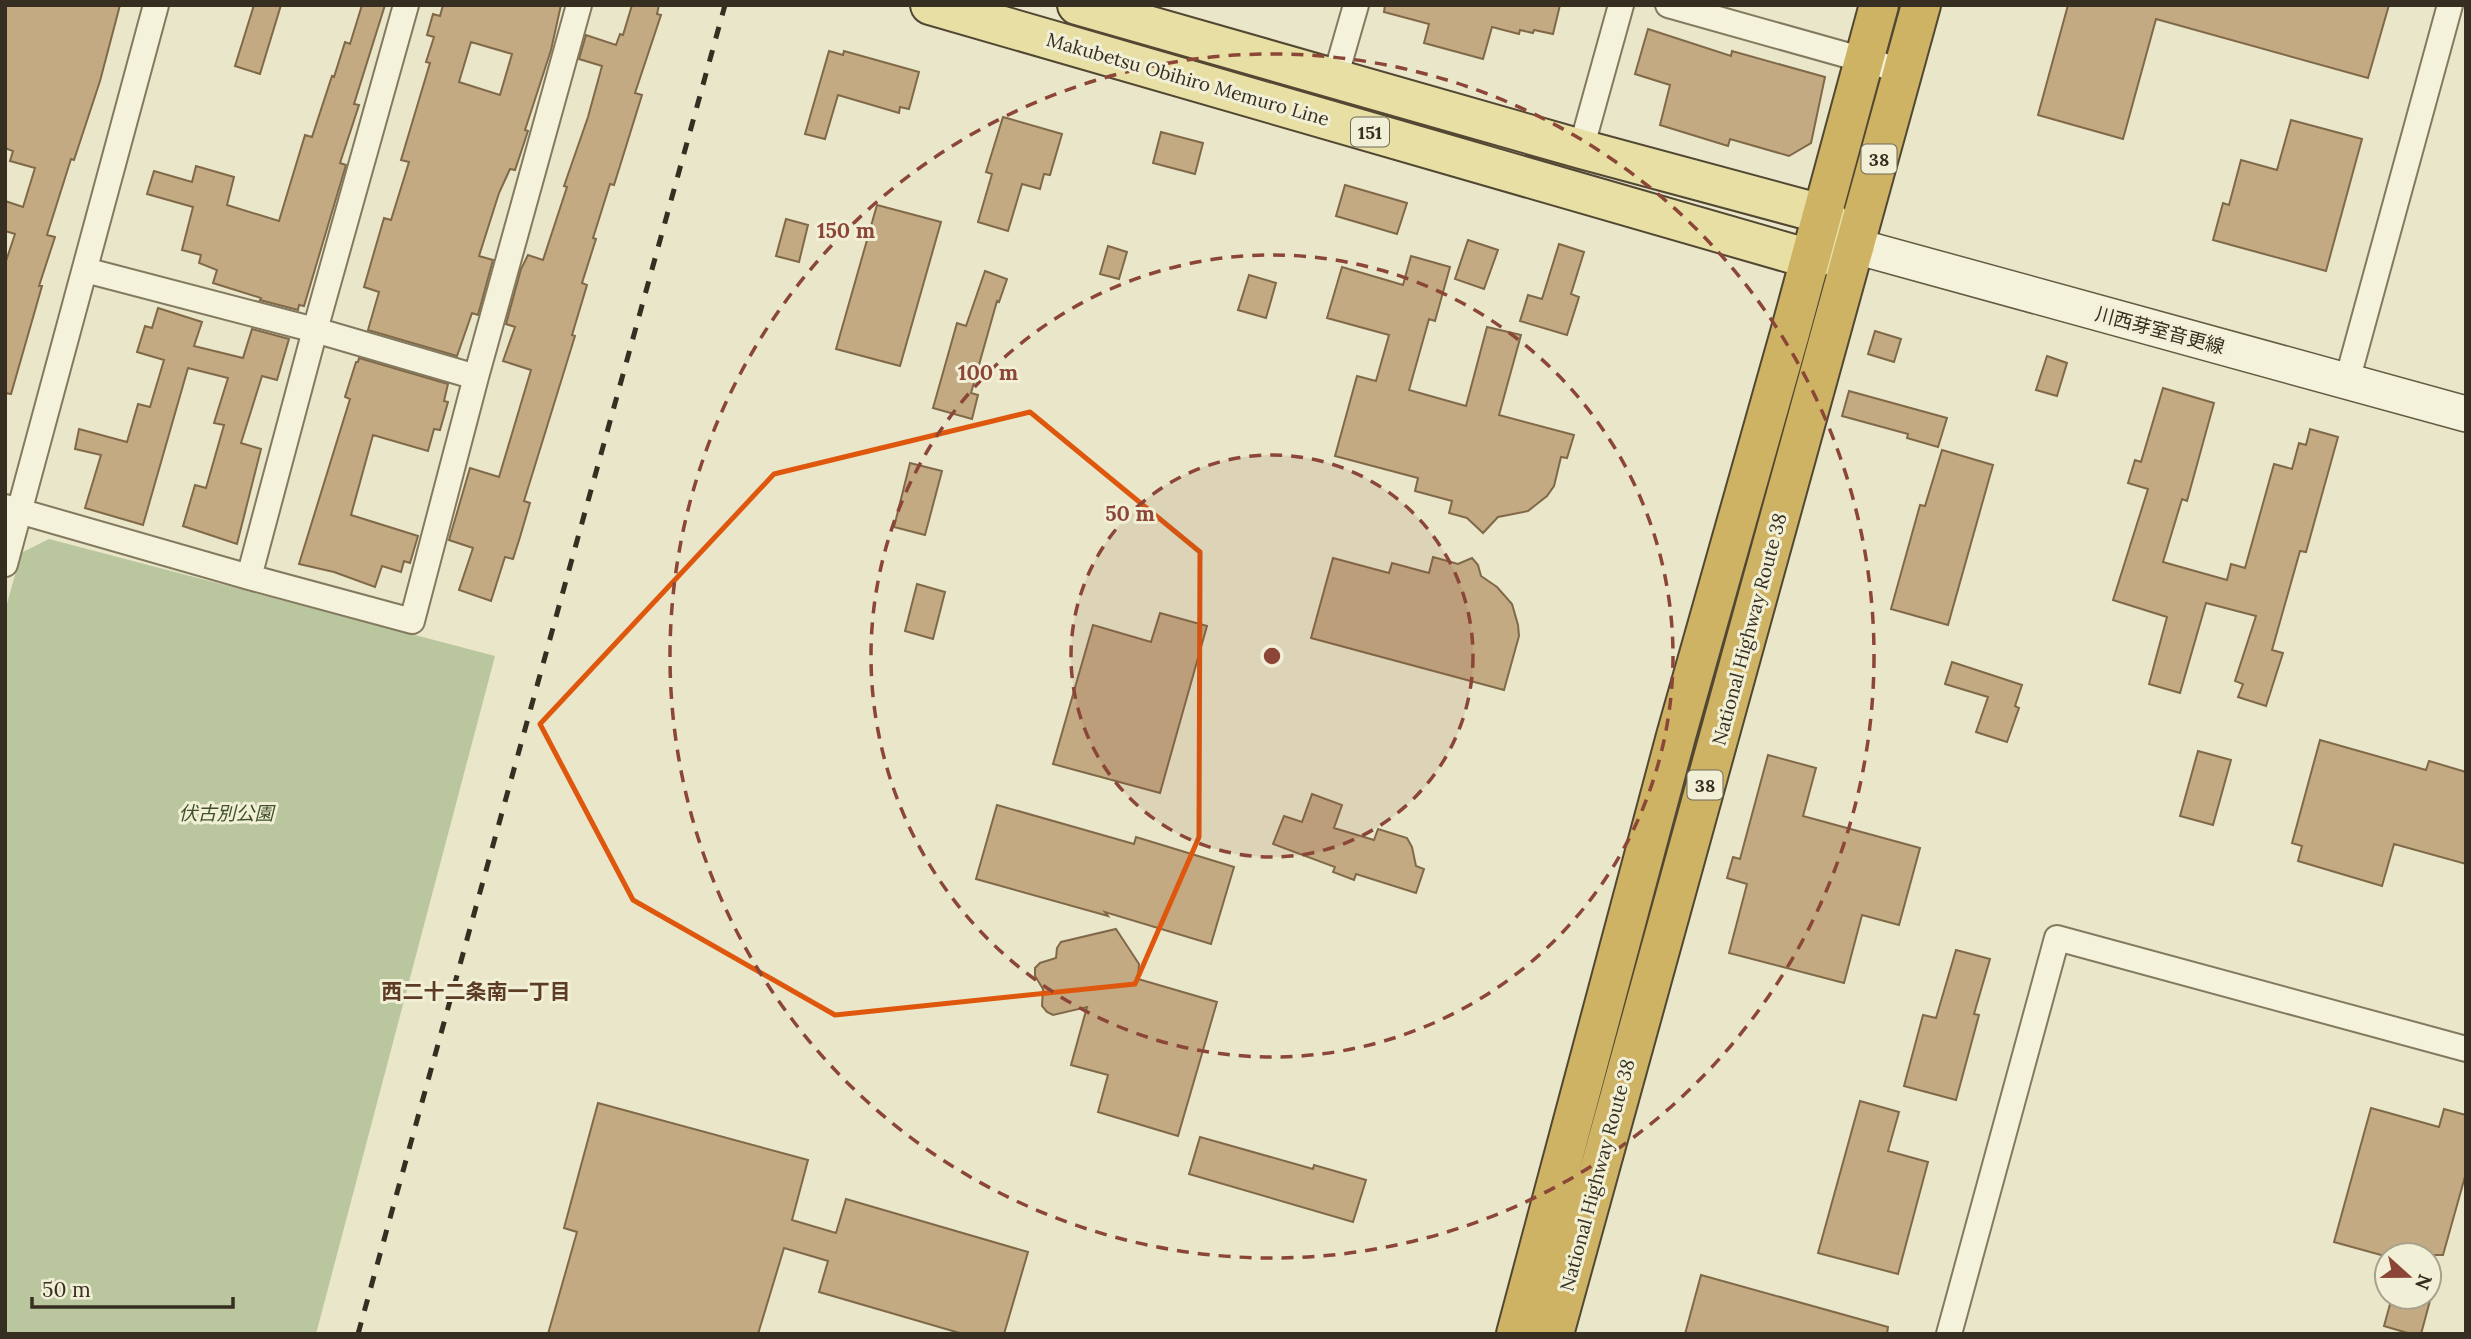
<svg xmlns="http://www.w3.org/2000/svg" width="2471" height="1339" font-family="Lora,'Noto Sans JP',serif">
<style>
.green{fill:#bac69e}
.building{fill:#c3aa83;stroke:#806948;stroke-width:2;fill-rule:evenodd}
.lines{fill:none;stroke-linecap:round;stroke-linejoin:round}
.street-casing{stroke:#83795f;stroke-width:28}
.secondary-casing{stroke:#655b42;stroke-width:38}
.primary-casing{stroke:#524733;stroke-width:42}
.highway-casing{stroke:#524733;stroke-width:42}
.street{stroke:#f5f2db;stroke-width:24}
.secondary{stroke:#f5f2db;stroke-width:35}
.primary{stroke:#e8dfa5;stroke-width:38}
.highway{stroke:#ceb364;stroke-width:38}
.rail{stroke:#362f21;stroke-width:5;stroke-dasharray:12 12;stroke-linecap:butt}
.marked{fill:none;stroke:#df570d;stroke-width:5;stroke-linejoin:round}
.ring{fill:none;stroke:#8b4637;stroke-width:3.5;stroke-dasharray:12 9}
.labels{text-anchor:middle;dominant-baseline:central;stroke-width:6;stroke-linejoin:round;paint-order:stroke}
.shield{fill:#f2efd7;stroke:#6e6958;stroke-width:2}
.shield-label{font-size:18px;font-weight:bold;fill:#362f21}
.street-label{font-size:19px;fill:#362f21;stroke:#f2efd7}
.park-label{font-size:19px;font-style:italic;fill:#3f502a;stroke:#f2efd7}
.neighbourhood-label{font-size:21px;font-weight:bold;fill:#5d3c26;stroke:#f2efd7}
.centre{fill:#8b4637;stroke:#f2efd7;stroke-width:3.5}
.ring-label{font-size:21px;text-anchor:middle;font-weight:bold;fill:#8b4637;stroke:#f2efd7;stroke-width:6;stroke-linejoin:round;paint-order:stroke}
</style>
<rect width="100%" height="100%" fill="#e9e6c9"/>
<path class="green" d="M 49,539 L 495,656 L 316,1334 L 5,1334 L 5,611 L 21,553 Z"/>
<path class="building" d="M 5,5 L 120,5 L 100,81 L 74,160 L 71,159 L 47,235 L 55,237 L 39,286 L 42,286 L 11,394 L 5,393 L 5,264 L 15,234 L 5,231 L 5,201 L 23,207 L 35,168 L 10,161 L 13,151 L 5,148 Z
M 254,5 L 281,5 L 260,74 L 235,66 Z
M 362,5 L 385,5 L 354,104 L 359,105 L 340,163 L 346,165 L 304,306 L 299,305 L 298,310 L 260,300 L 261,298 L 213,283 L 217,270 L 199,263 L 201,255 L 182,250 L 193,207 L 147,194 L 154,171 L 192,182 L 196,166 L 234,177 L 227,205 L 279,221 L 305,135 L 312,137 L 332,76 L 334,77 L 345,42 L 350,44 Z
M 443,5 L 561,5 L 551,50 L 525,130 L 528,131 L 515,170 L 510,169 L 499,193 L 479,256 L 493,260 L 478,315 L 472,313 L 457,356 L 368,330 L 379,292 L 364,287 L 384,218 L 391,220 L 409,162 L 401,160 L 430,63 L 426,62 L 434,37 L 427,35 L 433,14 L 440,16 ZM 471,42 L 512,54 L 500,95 L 459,82 Z
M 632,5 L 659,5 L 657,14 L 661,15 L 635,93 L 642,95 L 614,185 L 610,184 L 593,238 L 596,239 L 582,283 L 587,285 L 572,335 L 575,336 L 524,501 L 530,503 L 520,537 L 513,559 L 505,557 L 491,601 L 459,590 L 473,548 L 449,540 L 470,468 L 499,477 L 531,370 L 503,361 L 515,327 L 506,324 L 521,269 L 528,255 L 543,260 L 567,187 L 564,186 L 588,117 L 602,66 L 579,59 L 586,35 L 616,45 L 620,34 L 623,35 Z
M 1385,5 L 1560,5 L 1553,34 L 1534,30 L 1533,33 L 1520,30 L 1519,34 L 1492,27 L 1483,59 L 1424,43 L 1429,24 L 1384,12 Z
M 2068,5 L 2389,5 L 2368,78 L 2156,19 L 2123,139 L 2038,115 Z
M 1648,29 L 1731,56 L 1732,51 L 1825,77 L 1811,143 L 1789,156 L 1730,139 L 1728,146 L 1660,125 L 1670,85 L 1635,74 Z
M 829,51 L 843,55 L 844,51 L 919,72 L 909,109 L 900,107 L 899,113 L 838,95 L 825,139 L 805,134 Z
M 1003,117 L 1062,134 L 1050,175 L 1044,174 L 1040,189 L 1022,184 L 1008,231 L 978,222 L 992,174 L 986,172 Z
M 2291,120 L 2362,139 L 2326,271 L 2213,240 L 2223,203 L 2229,205 L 2241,160 L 2277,170 Z
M 1161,132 L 1203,143 L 1195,174 L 1153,163 Z
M 1345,185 L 1407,203 L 1397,234 L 1336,216 Z
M 877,205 L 941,222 L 900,366 L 836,349 Z
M 786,219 L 808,225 L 799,262 L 776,256 Z
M 1468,240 L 1498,250 L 1484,289 L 1455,279 Z
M 1559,244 L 1584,252 L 1571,294 L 1579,297 L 1567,335 L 1520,321 L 1528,295 L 1542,299 Z
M 1108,246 L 1127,252 L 1119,279 L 1100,274 Z
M 1411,256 L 1450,267 L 1435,321 L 1429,319 L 1409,390 L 1466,406 L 1487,327 L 1521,335 L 1499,415 L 1574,435 L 1567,458 L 1561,457 L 1554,486 L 1547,496 L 1528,511 L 1498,517 L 1483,533 L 1467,518 L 1449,513 L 1452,501 L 1415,491 L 1418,478 L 1335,456 L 1357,376 L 1376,381 L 1389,335 L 1327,318 L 1342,267 L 1403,285 Z
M 985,271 L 1007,279 L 999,302 L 997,301 L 971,393 L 978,395 L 972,419 L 933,408 L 957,323 L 966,326 Z
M 1249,275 L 1276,283 L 1266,318 L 1238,310 Z
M 158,308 L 202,322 L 194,346 L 243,358 L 252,329 L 289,339 L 277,380 L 262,376 L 241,443 L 261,449 L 237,544 L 183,526 L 195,485 L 206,488 L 224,425 L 214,423 L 228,378 L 188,368 L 143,525 L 85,508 L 101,455 L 75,449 L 79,429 L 127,442 L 138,404 L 150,407 L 164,360 L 137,352 L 145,326 L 152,328 Z
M 1875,331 L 1901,339 L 1894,362 L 1868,354 Z
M 2047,356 L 2067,363 L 2057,396 L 2036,390 Z
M 359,358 L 448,384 L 444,401 L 448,402 L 440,430 L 434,429 L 428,451 L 373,435 L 351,515 L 418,536 L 410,563 L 404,561 L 401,572 L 382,566 L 375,587 L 334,572 L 299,564 L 350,399 L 345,397 L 356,362 L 358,362 Z
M 2163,388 L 2214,403 L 2187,501 L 2182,499 L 2163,562 L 2227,580 L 2231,564 L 2245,568 L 2274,464 L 2292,469 L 2299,443 L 2306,445 L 2310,429 L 2338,437 L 2306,552 L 2300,551 L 2272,650 L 2283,653 L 2266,706 L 2238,697 L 2243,684 L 2235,681 L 2256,616 L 2206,603 L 2180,693 L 2149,684 L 2167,617 L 2113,600 L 2148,489 L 2128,483 L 2135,460 L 2141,462 Z
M 1849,391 L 1947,418 L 1938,447 L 1907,438 L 1908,434 L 1842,416 Z
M 1942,450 L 1993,465 L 1948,625 L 1891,609 L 1920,505 L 1925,506 Z
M 910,463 L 942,471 L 925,535 L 894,527 Z
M 1433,557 L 1458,564 L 1472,558 L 1478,565 L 1481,576 L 1497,587 L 1512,604 L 1518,625 L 1519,636 L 1504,690 L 1311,638 L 1333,558 L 1389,573 L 1392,563 L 1429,573 Z
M 917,584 L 945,592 L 933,639 L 905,631 Z
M 1160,613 L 1207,626 L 1160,793 L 1053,764 L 1093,625 L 1151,642 Z
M 1952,662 L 2022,685 L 2015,706 L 2019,708 L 2007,742 L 1976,732 L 1988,697 L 1945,684 Z
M 2320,740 L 2426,770 L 2429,761 L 2466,772 L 2466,864 L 2394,844 L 2382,886 L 2298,861 L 2302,846 L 2292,843 Z
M 2198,751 L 2231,760 L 2213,825 L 2180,816 Z
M 1768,755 L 1816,768 L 1803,816 L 1920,848 L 1899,925 L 1862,915 L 1844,983 L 1729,953 L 1747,884 L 1727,878 L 1733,857 L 1740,859 Z
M 1312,794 L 1342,805 L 1334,828 L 1374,840 L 1378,829 L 1407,838 L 1412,847 L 1416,866 L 1424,869 L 1416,893 L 1356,874 L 1354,880 L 1333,872 L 1335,867 L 1273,844 L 1284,816 L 1302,822 Z
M 997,805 L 1134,844 L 1136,837 L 1234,867 L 1211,944 L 1105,912 L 1108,916 L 976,879 Z
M 1116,929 L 1139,964 L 1138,979 L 1217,1002 L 1178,1136 L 1098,1112 L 1108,1075 L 1071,1065 L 1087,1007 L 1053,1015 L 1047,1012 L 1042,1006 L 1043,989 L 1035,976 L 1035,968 L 1040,963 L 1056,958 L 1057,948 L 1061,942 Z
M 1956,950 L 1990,959 L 1974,1014 L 1979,1015 L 1956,1100 L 1904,1086 L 1923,1015 L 1936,1018 Z
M 1860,1101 L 1899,1112 L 1888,1151 L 1928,1162 L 1898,1274 L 1818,1253 Z
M 598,1103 L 808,1160 L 792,1220 L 836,1233 L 846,1199 L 1028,1252 L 1004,1334 L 963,1334 L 819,1292 L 828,1261 L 784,1248 L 758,1334 L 548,1334 L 577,1232 L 564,1228 Z
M 2371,1108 L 2439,1127 L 2444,1109 L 2466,1115 L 2466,1173 L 2443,1255 L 2381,1255 L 2334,1242 Z
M 1200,1137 L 1313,1169 L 1314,1165 L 1366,1180 L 1353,1222 L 1189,1174 Z
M 1701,1275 L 1888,1327 L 1887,1334 L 1685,1334 Z
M 2392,1297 L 2431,1297 L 2421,1334 L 2411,1334 L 2384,1326 Z"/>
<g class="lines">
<g class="street-casing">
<path id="street" d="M 1668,5 L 1903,71
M 1335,78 L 1356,5
M 1581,149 L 1621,5
M 85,270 L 315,330 L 476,377
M 2347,381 L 2450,5
M 5,507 L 249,577 L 412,621 L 476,377 L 579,5
M 5,564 L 156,5
M 249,577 L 315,330 L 406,5
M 1949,1334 L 2057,938 L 2466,1049"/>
</g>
<g class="secondary-casing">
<path id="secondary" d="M 1855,246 L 2466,414"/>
</g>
<g class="primary-casing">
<path id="primary" d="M 930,5 L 1810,259 L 1855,246 L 1822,214 L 1581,149 L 1077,5"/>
</g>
<g class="highway-casing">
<path id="highway" d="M 1516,1334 L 1676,736 L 1790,333 L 1879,5
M 1554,1334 L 1921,5"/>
</g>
<use href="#street" class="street"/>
<use href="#secondary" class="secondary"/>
<use href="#primary" class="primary"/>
<use href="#highway" class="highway"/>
<path class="rail" d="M 358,1334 L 725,5"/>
</g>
<path class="marked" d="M 1030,412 L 1200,552 L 1199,837 L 1135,984 L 835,1015 L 633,900 L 540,724 L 774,474 Z"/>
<circle cx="1272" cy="656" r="201" fill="#8b4637" fill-opacity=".12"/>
<g class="ring">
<circle cx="1272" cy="656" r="201"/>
<circle cx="1272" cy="656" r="401"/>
<circle cx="1272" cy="656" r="602"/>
</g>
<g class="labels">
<g class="shield">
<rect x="1351" y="117.5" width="38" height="29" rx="5"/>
<rect x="1861.5" y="144.5" width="35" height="29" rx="5"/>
<rect x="1687.5" y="770.5" width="35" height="29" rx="5"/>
</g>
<g class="shield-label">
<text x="1370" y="132">151</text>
<text x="1879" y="159">38</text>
<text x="1705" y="785">38</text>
</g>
<g class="street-label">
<text transform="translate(1188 79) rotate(16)">Makubetsu Obihiro Memuro Line</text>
<text transform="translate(2160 330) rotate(15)">川西芽室音更線</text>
<text transform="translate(1749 629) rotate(-75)">National Highway Route 38</text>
<text transform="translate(1597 1175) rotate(-75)">National Highway Route 38</text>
</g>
<g class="park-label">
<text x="226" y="813">伏古別公園</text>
</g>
<g class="neighbourhood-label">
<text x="476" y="991">西二十二条南一丁目</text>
</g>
</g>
<circle cx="1272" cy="656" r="10" class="centre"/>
<g class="ring-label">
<text x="846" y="238">150 m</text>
<text x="988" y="380">100 m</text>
<text x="1130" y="521">50 m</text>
</g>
<rect width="2471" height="1339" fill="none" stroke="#362f21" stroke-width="14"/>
<g transform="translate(2408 1276) rotate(111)"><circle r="33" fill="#f2efd7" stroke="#a7a28e" stroke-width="2"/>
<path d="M0-5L12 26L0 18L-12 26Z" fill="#8b4637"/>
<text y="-10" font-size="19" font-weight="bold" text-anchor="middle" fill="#362f21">N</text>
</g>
<path d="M32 1297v10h201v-10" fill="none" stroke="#362f21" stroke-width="3.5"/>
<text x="42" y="1297" font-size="21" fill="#362f21" stroke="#f2efd7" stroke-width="5" paint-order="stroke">50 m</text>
</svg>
